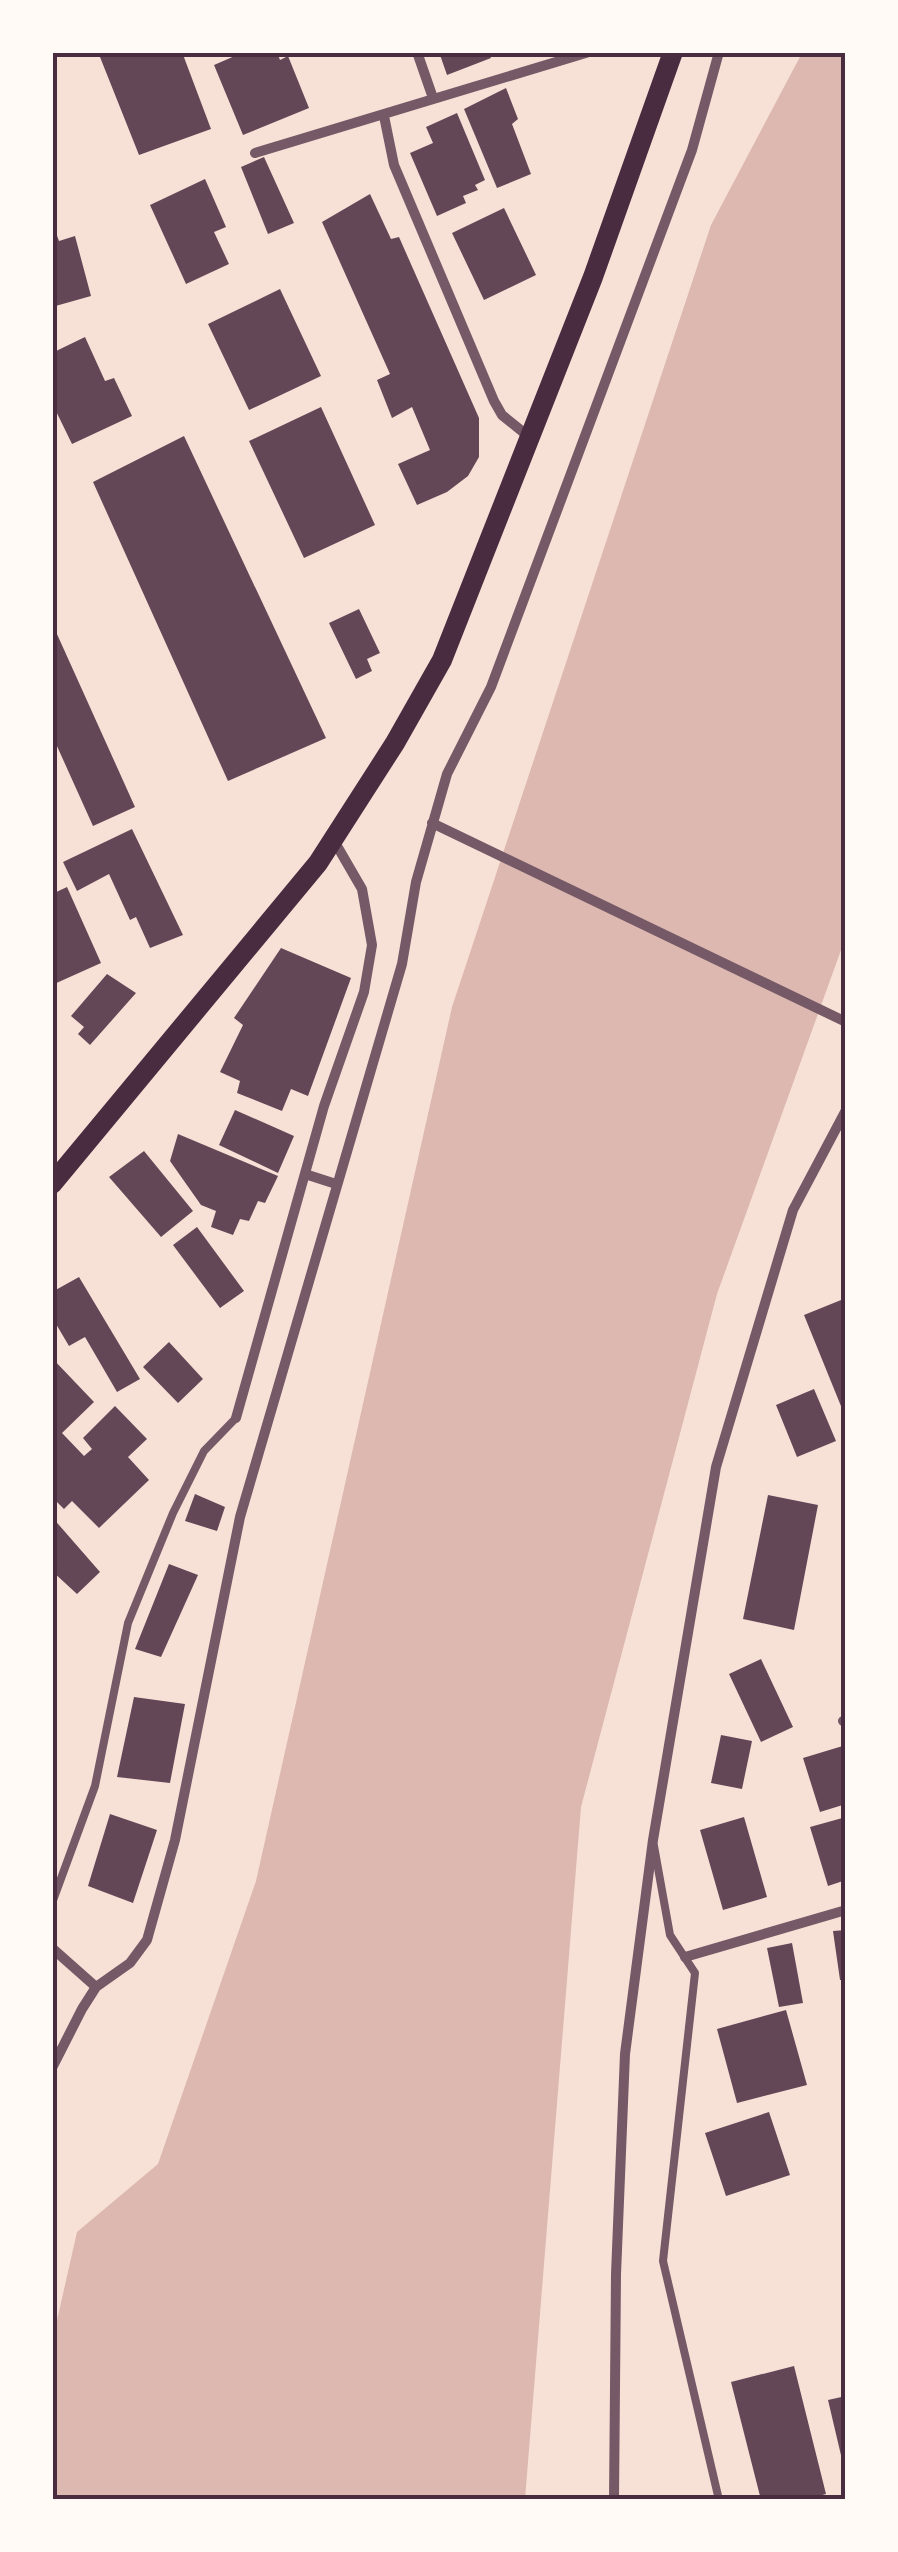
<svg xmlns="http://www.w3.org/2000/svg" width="898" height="2552" font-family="Jost,sans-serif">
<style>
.water{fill:#dcb8b0}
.building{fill:#644757}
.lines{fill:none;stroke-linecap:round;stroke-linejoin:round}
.service{stroke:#755966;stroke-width:8}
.minor{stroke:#755966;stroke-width:10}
.secondary{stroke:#4a2c40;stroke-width:20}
.neatline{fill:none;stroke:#4a2c40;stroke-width:4}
</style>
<rect width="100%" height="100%" fill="#f7e1d7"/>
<path class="water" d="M 802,53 L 845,53 L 845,939 L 717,1294 L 581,1807 L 525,2499 L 53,2500 L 53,2338 L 77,2232 L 158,2164 L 256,1881 L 452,1007 L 711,225 Z"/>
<path class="building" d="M 98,52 L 182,52 L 211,129 L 139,155 Z
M 244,52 L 277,52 L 280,60 L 288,56 L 309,108 L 243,135 L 214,65 Z
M 439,52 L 488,52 L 491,58 L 447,75 Z
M 506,88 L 518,119 L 512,124 L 531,174 L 497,188 L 464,109 Z
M 457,113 L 485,180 L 475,185 L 478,190 L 463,196 L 466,203 L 437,216 L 410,153 L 433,143 L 426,127 Z
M 264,157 L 294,223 L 268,234 L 241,167 Z
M 205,179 L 226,227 L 214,232 L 229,264 L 186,284 L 150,205 Z
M 370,194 L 391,239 L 399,237 L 479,418 L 479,457 L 468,476 L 447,492 L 417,505 L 398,464 L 430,450 L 412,407 L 392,418 L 377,380 L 390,374 L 322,222 Z
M 504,208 L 536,275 L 484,300 L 452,233 Z
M 52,222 L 59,241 L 75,236 L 91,296 L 52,307 Z
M 280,289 L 321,376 L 249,410 L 208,324 Z
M 85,337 L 105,381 L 114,378 L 132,416 L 72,444 L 52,403 L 52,353 Z
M 321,407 L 375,525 L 304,558 L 249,441 Z
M 184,436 L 326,738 L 228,781 L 93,482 Z
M 359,609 L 380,653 L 367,659 L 372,671 L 356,679 L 329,623 Z
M 52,623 L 135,807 L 93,826 L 52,735 Z
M 132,829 L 183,935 L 150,948 L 136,917 L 130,920 L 109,874 L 77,891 L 63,862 Z
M 67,887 L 101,963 L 52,985 L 52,894 Z
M 281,948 L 351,978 L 308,1096 L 291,1089 L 282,1111 L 237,1093 L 240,1081 L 220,1072 L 243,1025 L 234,1018 Z
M 107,974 L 136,993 L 90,1045 L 78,1034 L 84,1027 L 71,1016 Z
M 235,1110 L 294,1136 L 278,1173 L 219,1145 Z
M 178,1134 L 278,1176 L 265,1203 L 258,1201 L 249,1221 L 240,1219 L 233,1235 L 211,1227 L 216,1211 L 201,1205 L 170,1161 Z
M 144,1151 L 193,1211 L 161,1237 L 109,1177 Z
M 197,1227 L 244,1291 L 220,1308 L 173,1245 Z
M 79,1277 L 140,1379 L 117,1392 L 85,1337 L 69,1346 L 56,1324 L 52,1326 L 52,1292 Z
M 846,1298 L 846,1416 L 845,1416 L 804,1315 Z
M 169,1342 L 203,1379 L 178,1403 L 143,1367 Z
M 52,1358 L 94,1402 L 62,1433 L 84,1456 L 92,1449 L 83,1438 L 115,1406 L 147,1439 L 128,1457 L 149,1480 L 99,1528 L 72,1501 L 64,1509 L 52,1497 Z
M 814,1389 L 836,1441 L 797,1457 L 776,1405 Z
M 195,1494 L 225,1507 L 217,1531 L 185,1521 Z
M 768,1495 L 818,1505 L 794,1630 L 743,1619 Z
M 52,1517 L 100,1572 L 77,1594 L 52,1571 Z
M 169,1564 L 198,1575 L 161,1657 L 135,1649 Z
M 761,1659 L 793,1727 L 761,1742 L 729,1674 Z
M 134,1697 L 185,1704 L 170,1783 L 117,1777 Z
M 721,1735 L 752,1741 L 742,1789 L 711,1783 Z
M 846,1745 L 846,1804 L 820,1812 L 803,1758 Z
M 110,1814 L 157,1830 L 133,1903 L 88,1886 Z
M 744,1817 L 767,1897 L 723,1910 L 700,1830 Z
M 846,1817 L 846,1880 L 828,1886 L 810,1827 Z
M 846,1930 L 846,1980 L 840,1980 L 833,1931 Z
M 792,1943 L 803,2003 L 779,2007 L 767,1948 Z
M 786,2010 L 807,2085 L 737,2103 L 717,2029 Z
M 769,2112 L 790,2175 L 726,2196 L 705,2133 Z
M 794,2366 L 826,2494 L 804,2500 L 761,2500 L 731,2382 Z
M 846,2396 L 846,2468 L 844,2468 L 828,2400 Z"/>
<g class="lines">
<path class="service" d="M 654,1846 L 670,1935 L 695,1973 L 663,2261 L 719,2500
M 52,1903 L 95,1786 L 128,1623 L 173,1513 L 204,1451 L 236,1418"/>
<path class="minor" d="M 417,52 L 433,98
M 384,116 L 394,165 L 494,401 L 502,415 L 528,436
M 255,153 L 589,52
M 432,823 L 846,1022
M 305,1174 L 336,1184
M 236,1418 L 324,1106 L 364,992 L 372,945 L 362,889 L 333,839
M 843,1721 L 846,1720
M 52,1948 L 96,1987
M 685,1957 L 846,1910
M 52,2068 L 82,2009 L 96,1987 L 130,1963 L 147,1940 L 175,1840 L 240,1517 L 402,964 L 416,882 L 447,774 L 491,687 L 692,150 L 719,52
M 614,2500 L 616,2274 L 625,2054 L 653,1840 L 716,1467 L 793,1210 L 846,1110"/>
<path class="secondary" d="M 52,1184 L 318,863 L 395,743 L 442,660 L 593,277 L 673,52"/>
</g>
<rect width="898" height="2552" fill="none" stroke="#fffaf5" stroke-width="110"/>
<rect x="55" y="55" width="788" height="2442" class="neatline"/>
</svg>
